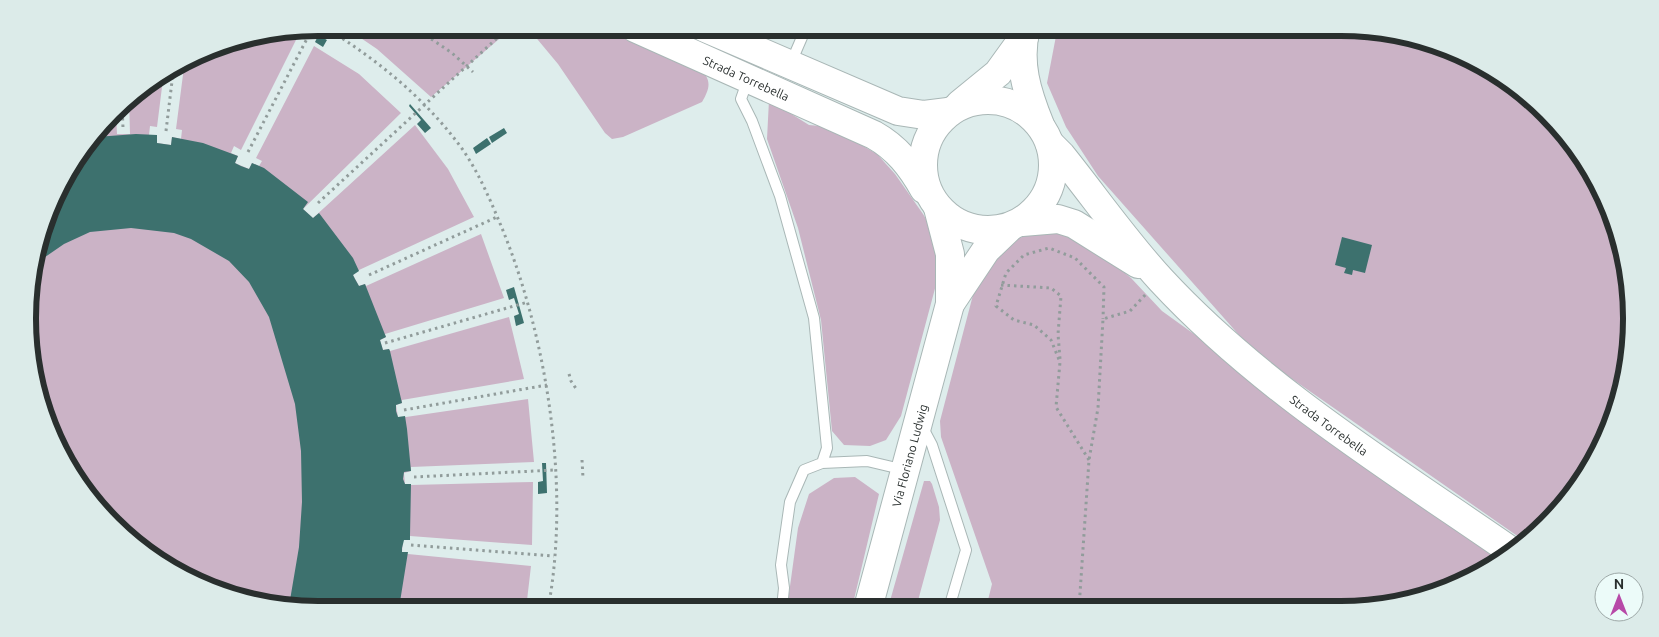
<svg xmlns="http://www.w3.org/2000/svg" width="1659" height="637" font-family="Ubuntu,sans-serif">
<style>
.green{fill:#cbb3c6}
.building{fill:#3d716e}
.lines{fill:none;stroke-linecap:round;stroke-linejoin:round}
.lane-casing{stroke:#a9b7b6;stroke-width:12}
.secondary-casing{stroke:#a9b7b6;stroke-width:30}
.path{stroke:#919c9b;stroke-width:3;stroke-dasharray:2.5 4;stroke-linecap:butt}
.lane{stroke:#fff;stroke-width:10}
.secondary{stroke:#fff;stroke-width:28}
.labels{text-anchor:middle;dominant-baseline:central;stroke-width:5;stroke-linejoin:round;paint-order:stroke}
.street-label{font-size:12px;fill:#292f2e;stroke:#ecfbf9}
.rim{fill:none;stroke:#292f2e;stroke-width:6}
</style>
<rect width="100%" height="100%" fill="#deedec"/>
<path class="green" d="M 346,28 L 512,28 L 431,97 L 377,49 Z
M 528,28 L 600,28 L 700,69 C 712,80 710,88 702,102 L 623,137 L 612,139 L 605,133 L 558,64 Z
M 1065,28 L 1340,28 L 1416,37 L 1518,88 L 1593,173 L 1629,281 L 1622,394 L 1592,464 L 1533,537 L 1526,542 L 1255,353 L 1098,176 L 1066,127 L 1047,83 L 1056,36 Z
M 287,33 L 297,38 L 241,150 L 234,146 L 231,153 L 238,156 L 235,163 L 249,169 L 252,163 L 259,166 L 262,161 L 256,158 L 314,46 L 359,74 L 401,113 L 303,209 L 313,218 L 415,125 L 448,169 L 474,217 L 359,270 L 353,275 L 359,286 L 365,284 L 366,286 L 481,234 L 504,298 L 385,334 L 386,337 L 380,340 L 383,350 L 389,349 L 390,351 L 509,317 L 524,379 L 402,400 L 402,403 L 396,405 L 398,417 L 406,417 L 528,399 L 534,462 L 411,467 L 411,471 L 404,473 L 405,484 L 411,485 L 533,482 L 532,545 L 410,536 L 410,540 L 403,540 L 402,552 L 408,554 L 531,566 L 526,609 L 427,609 L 400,604 L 399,608 L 392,609 L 319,609 L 243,600 L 142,550 L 76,480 L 33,376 L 30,280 L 66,173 L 96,137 L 101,136 L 100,132 L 116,113 L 117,134 L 130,134 L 129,98 L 163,79 L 157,127 L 150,126 L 149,135 L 157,135 L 157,143 L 171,145 L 172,137 L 181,139 L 182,130 L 176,129 L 184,67 L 225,43 Z
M 769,100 L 809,125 L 830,127 L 877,154 L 895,174 L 923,214 L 941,244 L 937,281 L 901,416 L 886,440 L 870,446 L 844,445 L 832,431 L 821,320 L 798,228 L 767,139 Z
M 1047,227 L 1090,245 L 1131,278 L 1162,311 L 1503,557 L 1469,580 L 1379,607 L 986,608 L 992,584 L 941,437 L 940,421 L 979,272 L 1007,243 Z
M 855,477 L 879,494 L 852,608 L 787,608 L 798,528 L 809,494 L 834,478 Z
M 924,481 L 930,481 L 932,484 L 939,507 L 940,520 L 916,608 L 888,608 Z"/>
<path class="building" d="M 307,29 L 327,40 L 323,47 L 315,42 L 317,38 L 302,30 Z
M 410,104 L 431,128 L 425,133 L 417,124 L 421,120 L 409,106 Z
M 504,128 L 507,133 L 492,143 L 489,137 Z
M 136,134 L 157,135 L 157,143 L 171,145 L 172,137 L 203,143 L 238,156 L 235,163 L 241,166 L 249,169 L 252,163 L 264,168 L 308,202 L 303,209 L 313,218 L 319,213 L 353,258 L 359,271 L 353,275 L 355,279 L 359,286 L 365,284 L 386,337 L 380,340 L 383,350 L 389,349 L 390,351 L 402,403 L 396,405 L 396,411 L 398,417 L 405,416 L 407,429 L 411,471 L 404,472 L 403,479 L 405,484 L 411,484 L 410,536 L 410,540 L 404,540 L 402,548 L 402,552 L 408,552 L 399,608 L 318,610 L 289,606 L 299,547 L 302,502 L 301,451 L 295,404 L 269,317 L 249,282 L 229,261 L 191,239 L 174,233 L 131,228 L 90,232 L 64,244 L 35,264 L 66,173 L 96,137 Z
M 487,138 L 491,144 L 476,154 L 473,148 Z
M 1342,237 L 1372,245 L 1365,273 L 1353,270 L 1352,275 L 1344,273 L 1346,268 L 1335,265 Z
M 514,287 L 524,323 L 516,326 L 514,316 L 519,314 L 514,298 L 509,300 L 506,290 Z
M 542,463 L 546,463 L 547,493 L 538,494 L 538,482 L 543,481 Z"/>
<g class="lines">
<g class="lane-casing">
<path id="lane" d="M 790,65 L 806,28
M 748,79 L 741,99 L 752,121 L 780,196 L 814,318 L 827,448 L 822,463 L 804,470 L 790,502 L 781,565 L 784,588 L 782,608
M 922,426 L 932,445 L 966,550 L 949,608
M 822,463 L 867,461 L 905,470"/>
</g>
<g class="secondary-casing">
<g id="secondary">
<path id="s1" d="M 635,28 L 874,135 C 897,148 911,166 924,189"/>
<path d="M 705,28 L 898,111 L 924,115 L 948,112"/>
<path d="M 1026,28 C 1017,62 1027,93 1040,125"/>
<circle cx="988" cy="165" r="65"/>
<path d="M 960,104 L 998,73 L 1024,37"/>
<path id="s2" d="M 1050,144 L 1061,155 C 1094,196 1125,241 1161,280 C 1261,388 1391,468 1511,551"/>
<path d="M 1022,222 L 1058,219 L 1074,224 L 1138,264"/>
<path d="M 950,304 L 986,250 L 1010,227"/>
<path id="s3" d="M 868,608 L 950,304 L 950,254 L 938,208"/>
</g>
</g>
<path class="path" d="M 326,28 C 379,61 426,99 463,150 C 478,172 489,197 499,221 C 547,334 571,487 548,609
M 415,28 L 452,53 L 473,72
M 122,105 L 123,128
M 166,131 L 173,73
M 248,152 L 312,29
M 318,203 L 508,28
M 369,275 L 497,217
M 1001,285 L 1051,288 L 1061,296 L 1058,334 L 1060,359
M 385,343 L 528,302
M 569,374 L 571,381 L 577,390
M 404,410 L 547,385
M 582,460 L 583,478
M 1089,460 L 1056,407 L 1060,362 L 1051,340 L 1034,325 L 1014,320 L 996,306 L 1006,273 L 1024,255 L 1049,248 L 1075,258 L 1104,287 L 1103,319
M 414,477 L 555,470
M 411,545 L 554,556
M 1079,608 L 1089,460 L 1098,408 L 1103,319 L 1130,311 L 1146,294"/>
<use href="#lane" class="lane"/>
<use href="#secondary" class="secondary"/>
</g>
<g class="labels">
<g class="street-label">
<text stroke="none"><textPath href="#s1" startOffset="122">Strada Torrebella</textPath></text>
<text stroke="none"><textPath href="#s2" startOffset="398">Strada Torrebella</textPath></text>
<text stroke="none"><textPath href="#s3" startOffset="158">Via Floriano Ludwig</textPath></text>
</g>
</g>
<path d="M0 0H1659V637H0ZM318 36H1341A282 282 0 0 1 1623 318V319A282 282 0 0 1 1341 601H318A282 282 0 0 1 36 319V318A282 282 0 0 1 318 36Z" fill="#dcebe9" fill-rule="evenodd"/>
<path class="rim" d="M318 36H1341A282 282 0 0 1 1623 318V319A282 282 0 0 1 1341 601H318A282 282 0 0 1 36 319V318A282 282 0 0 1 318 36Z"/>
<g transform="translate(1619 597)"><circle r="24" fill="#ecfbf9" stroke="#9ea9a8"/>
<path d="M0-4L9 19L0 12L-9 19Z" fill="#b749a8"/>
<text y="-8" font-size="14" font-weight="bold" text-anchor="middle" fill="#292f2e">N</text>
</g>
</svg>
